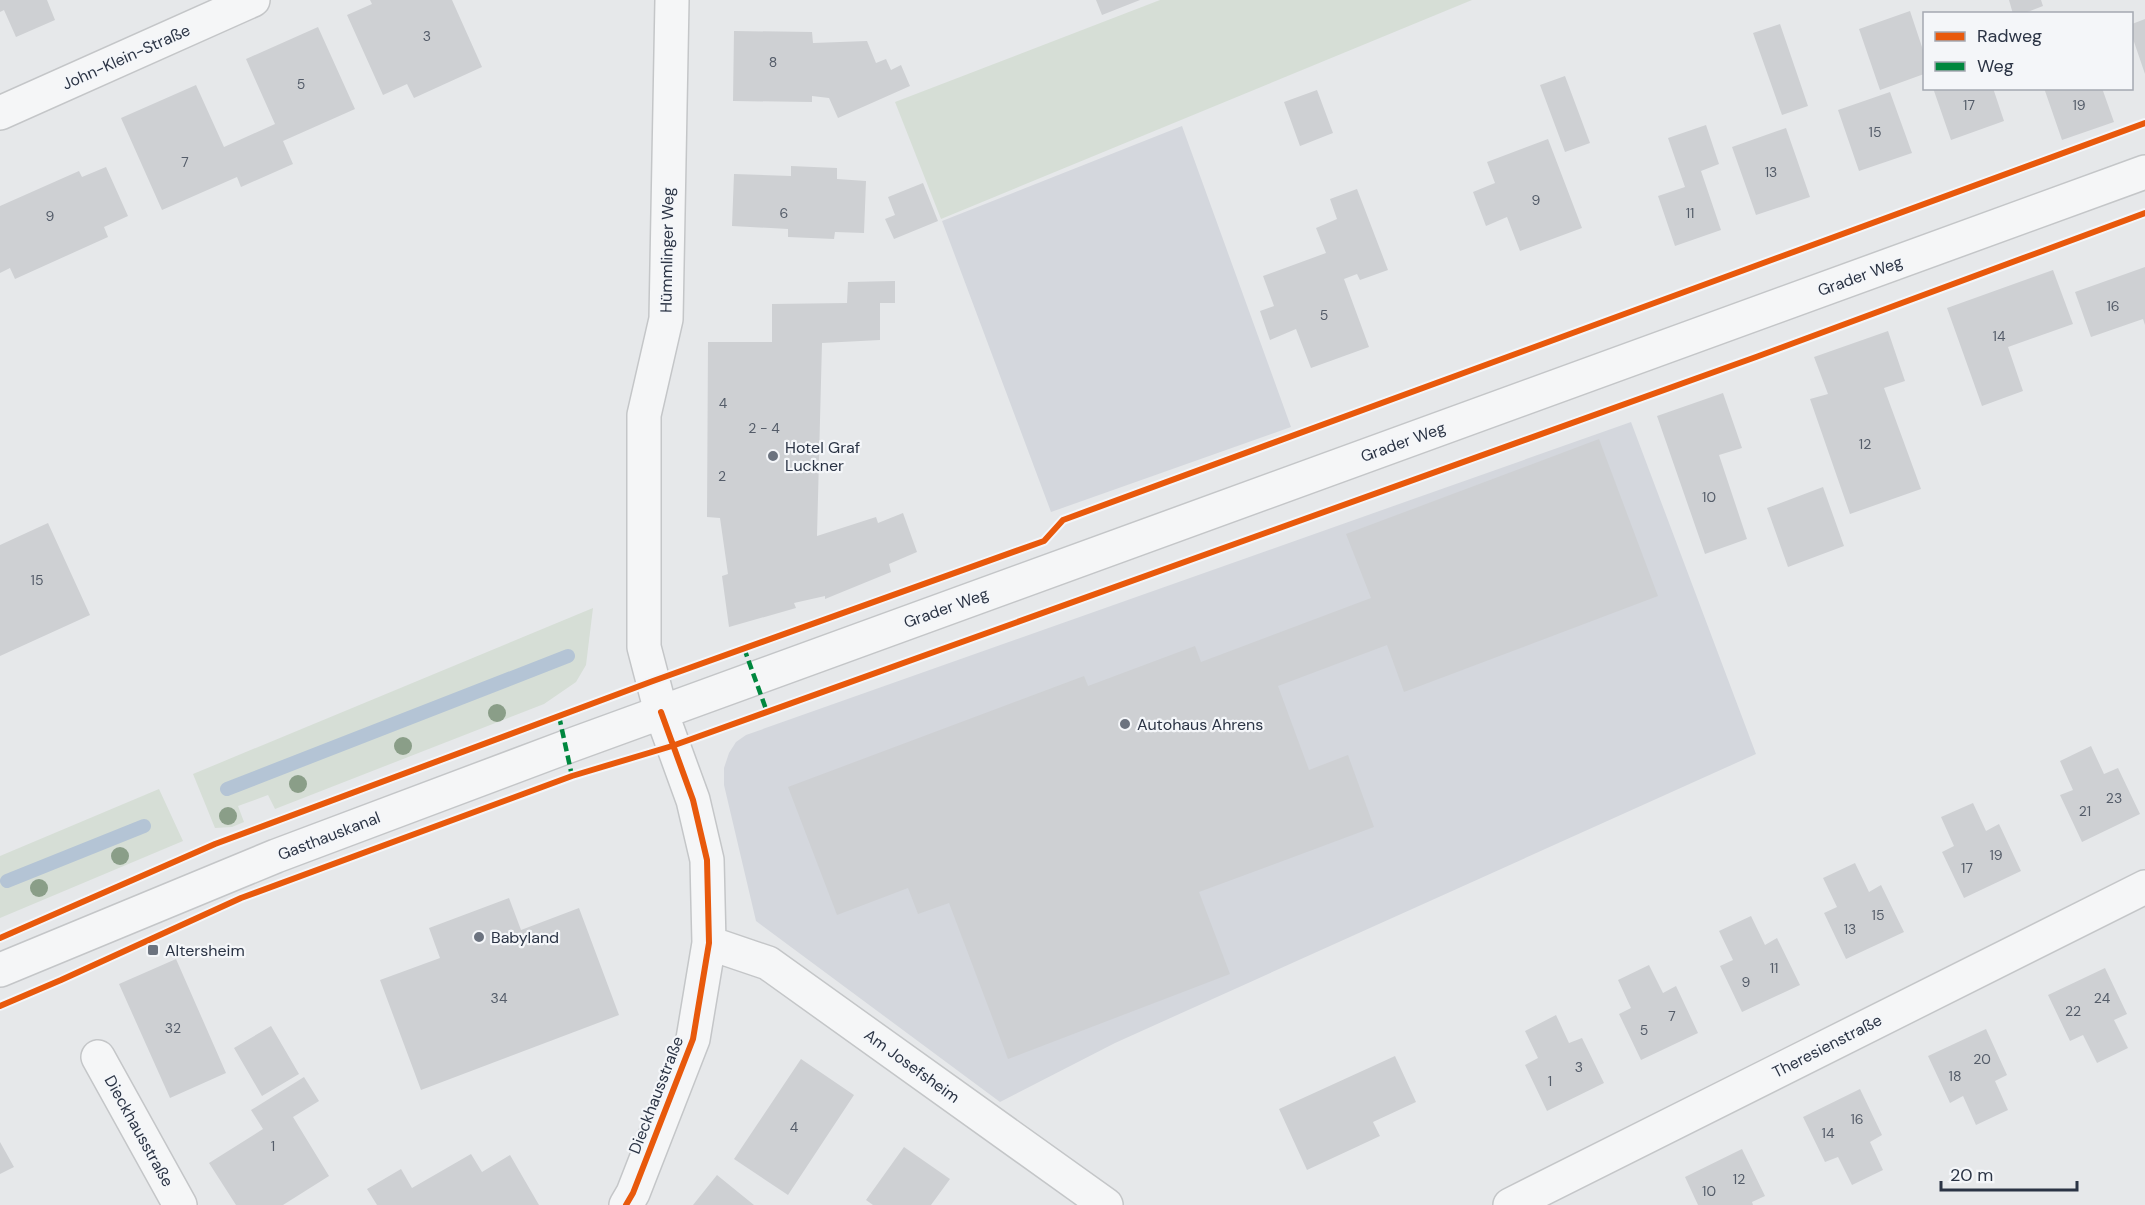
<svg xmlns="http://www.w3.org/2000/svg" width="2145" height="1205" font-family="'DM Sans',sans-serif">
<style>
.built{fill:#d4d7dd}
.green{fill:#d6ded6}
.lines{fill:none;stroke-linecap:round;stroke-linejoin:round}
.stream{stroke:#b4c4d5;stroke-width:14}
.building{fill:#ced0d3}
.minor-casing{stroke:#c4c6c8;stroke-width:36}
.minor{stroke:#f5f6f7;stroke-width:33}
.quiet{stroke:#00873e;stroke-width:4.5;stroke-dasharray:9 4.5;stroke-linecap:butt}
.cycleway-casing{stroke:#f4f6f9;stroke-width:10}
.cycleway{stroke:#e8590c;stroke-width:6}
.tree{fill:#8a9e88}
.poi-dot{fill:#6c737f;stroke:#f4f6f9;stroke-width:2}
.labels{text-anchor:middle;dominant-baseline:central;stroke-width:4.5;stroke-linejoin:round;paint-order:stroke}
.number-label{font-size:14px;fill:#545c69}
.street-label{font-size:16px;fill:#2b3445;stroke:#f4f6f9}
.poi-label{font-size:16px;fill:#2b3445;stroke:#f4f6f9;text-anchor:start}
</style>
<rect width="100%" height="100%" fill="#e6e8ea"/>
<path class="built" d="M 1182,126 L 1291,427 L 1051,512 L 942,221 Z
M 1631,422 L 1756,754 L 1115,1043 L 1000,1102 L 756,921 L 724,785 L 724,768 L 729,753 L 736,742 L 746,735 Z"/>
<path class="green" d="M 1160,0 L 1472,0 L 941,219 L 895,102 Z
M 593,608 L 586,665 L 576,682 L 544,704 L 275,809 L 268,795 L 238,806 L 244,822 L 232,827 L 215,828 L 193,774 Z
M 159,789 L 183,841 L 0,918 L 0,856 Z"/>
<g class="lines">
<path class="stream" d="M 227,789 L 568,656
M 7,881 L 144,826"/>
</g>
<path class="building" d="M 0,0 L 47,0 L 55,20 L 16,37 L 4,10 L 0,12 Z
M 370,0 L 452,0 L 482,67 L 414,98 L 407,84 L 383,95 L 347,15 L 372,4 Z
M 1096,0 L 1140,0 L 1102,15 Z
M 2009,0 L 2041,0 L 2043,6 L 2022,14 L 2013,14 Z
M 1910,11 L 1924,53 L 1924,74 L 1880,90 L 1859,29 Z
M 2145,19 L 2145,74 L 2132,36 L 2132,24 Z
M 1780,24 L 1808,106 L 1782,115 L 1753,33 Z
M 318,27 L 355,109 L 283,141 L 293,164 L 241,187 L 237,177 L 162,210 L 121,118 L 196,85 L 224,147 L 275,124 L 246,59 Z
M 734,31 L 812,32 L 813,43 L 867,41 L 876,63 L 886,59 L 891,70 L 901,65 L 910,86 L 838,118 L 829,98 L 812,96 L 812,102 L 733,101 Z
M 1565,76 L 1590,143 L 1565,152 L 1540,85 Z
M 1933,88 L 1993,88 L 2004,121 L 1951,140 Z
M 2044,88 L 2102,88 L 2114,122 L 2062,140 Z
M 1317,90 L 1333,133 L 1300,146 L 1284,102 Z
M 1890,92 L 1912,153 L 1859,171 L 1838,110 Z
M 1706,125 L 1719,164 L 1701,171 L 1721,230 L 1675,246 L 1658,196 L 1685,187 L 1668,138 Z
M 1786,128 L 1810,197 L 1756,215 L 1732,147 Z
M 1548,139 L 1582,228 L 1520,251 L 1507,217 L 1486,226 L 1473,192 L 1495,183 L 1487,162 Z
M 791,166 L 837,168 L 837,179 L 866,181 L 864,233 L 835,232 L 834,239 L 788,237 L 788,229 L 732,226 L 734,174 L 791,176 Z
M 106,167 L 128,216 L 104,227 L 108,237 L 15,279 L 10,268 L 0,273 L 0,206 L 79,171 L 82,177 Z
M 923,183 L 938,221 L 894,239 L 885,219 L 895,215 L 888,197 Z
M 1357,189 L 1388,270 L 1360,280 L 1357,274 L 1344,279 L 1369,347 L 1311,368 L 1296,329 L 1270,340 L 1260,311 L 1274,306 L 1263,276 L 1326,253 L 1316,228 L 1337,219 L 1330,199 Z
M 2145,267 L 2145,325 L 2143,319 L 2091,337 L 2075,292 Z
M 2053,270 L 2073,324 L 2008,347 L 2023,391 L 1982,406 L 1947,308 Z
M 895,281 L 895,303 L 880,303 L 880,340 L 822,343 L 817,536 L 876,517 L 878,523 L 903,513 L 917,552 L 889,564 L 891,572 L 825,599 L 825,596 L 794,603 L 796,608 L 729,627 L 722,576 L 728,574 L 720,518 L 707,517 L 708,342 L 772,342 L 772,304 L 847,303 L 848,282 Z
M 1888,331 L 1905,381 L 1884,388 L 1921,489 L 1850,514 L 1810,399 L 1828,394 L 1814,357 Z
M 1723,393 L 1742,448 L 1719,455 L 1747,539 L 1705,554 L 1657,416 Z
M 1599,439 L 1658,596 L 1404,692 L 1387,645 L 1278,686 L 1309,770 L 1348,755 L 1374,827 L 1199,892 L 1230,974 L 1008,1059 L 949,903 L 918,914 L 908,888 L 837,915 L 788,787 L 1084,676 L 1088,686 L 1195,646 L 1201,662 L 1371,598 L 1346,534 Z
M 1823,487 L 1844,546 L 1788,567 L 1767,508 Z
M 48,523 L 90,615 L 0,656 L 0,545 Z
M 2091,746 L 2104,774 L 2118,768 L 2140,814 L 2082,842 L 2060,795 L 2073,790 L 2060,761 Z
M 1973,803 L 1986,831 L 1999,824 L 2021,871 L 1964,898 L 1942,852 L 1954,846 L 1941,817 Z
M 1855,863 L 1869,892 L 1881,885 L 1904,932 L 1846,959 L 1824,913 L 1837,907 L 1823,878 Z
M 509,898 L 521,930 L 579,908 L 619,1015 L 421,1090 L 380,980 L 440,958 L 429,928 Z
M 1751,916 L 1765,945 L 1777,938 L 1800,985 L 1742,1012 L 1720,966 L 1733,960 L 1719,931 Z
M 176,959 L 226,1073 L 170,1098 L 119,984 Z
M 1649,965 L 1663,993 L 1676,986 L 1698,1033 L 1641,1060 L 1619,1014 L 1631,1008 L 1618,980 Z
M 2105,968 L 2127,1014 L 2114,1020 L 2128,1048 L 2097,1063 L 2083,1035 L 2070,1041 L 2048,995 Z
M 1556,1015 L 1569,1043 L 1582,1038 L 1604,1083 L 1547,1111 L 1525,1065 L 1538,1058 L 1525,1031 Z
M 271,1026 L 299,1074 L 262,1096 L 234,1048 Z
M 1986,1029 L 2007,1075 L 1995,1081 L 2008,1110 L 1976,1125 L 1963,1096 L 1950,1103 L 1928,1056 Z
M 1395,1056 L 1416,1102 L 1373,1122 L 1380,1136 L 1307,1170 L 1279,1109 Z
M 801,1059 L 854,1095 L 788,1195 L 734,1159 Z
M 304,1077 L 319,1101 L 293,1117 L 329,1176 L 283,1205 L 236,1205 L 209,1163 L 263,1129 L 251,1110 Z
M 1860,1089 L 1882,1135 L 1870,1142 L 1883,1170 L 1852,1185 L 1838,1157 L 1825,1162 L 1803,1117 Z
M 0,1142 L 14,1167 L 0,1174 Z
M 904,1147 L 950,1179 L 931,1205 L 873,1205 L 866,1200 Z
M 1742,1149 L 1765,1196 L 1752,1202 L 1753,1205 L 1698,1205 L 1685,1177 Z
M 471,1154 L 482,1172 L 510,1155 L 539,1205 L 377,1205 L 367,1189 L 401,1169 L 412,1188 Z
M 717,1175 L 754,1205 L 693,1205 Z"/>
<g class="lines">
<g class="minor-casing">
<path id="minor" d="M 0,113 L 253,0
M 709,943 L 768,963 L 1106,1205
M 0,970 L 276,856 L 566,747 L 2145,172
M 98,1057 L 180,1205
M 626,1205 L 633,1193 L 693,1039 L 709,943 L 707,860 L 693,800 L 661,712 L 644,647 L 644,415 L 666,319 L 672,0
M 1510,1205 L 2145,887"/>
</g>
<use href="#minor" class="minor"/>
<path class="quiet" d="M 744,648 L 767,712
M 559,716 L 572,776"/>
<g class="cycleway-casing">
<path id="cycleway" d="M 0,938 L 215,844 L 653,681 L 1044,541 L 1063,520 L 2145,123
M 0,1006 L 61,980 L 241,898 L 572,776 L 672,746 L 1756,357 L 2145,213
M 626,1205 L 633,1193 L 693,1039 L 709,943 L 707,860 L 693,800 L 661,712"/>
</g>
<use href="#cycleway" class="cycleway"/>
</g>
<g class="tree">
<circle cx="497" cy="713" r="9"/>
<circle cx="403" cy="746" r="9"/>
<circle cx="298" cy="784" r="9"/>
<circle cx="228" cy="816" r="9"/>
<circle cx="120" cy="856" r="9"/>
<circle cx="39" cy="888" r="9"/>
</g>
<g class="poi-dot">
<circle cx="773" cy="456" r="6"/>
<circle cx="1125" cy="724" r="6"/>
<circle cx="479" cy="937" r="6"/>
<rect x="147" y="944" width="12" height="12" rx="3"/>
</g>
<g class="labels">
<g class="number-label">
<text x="427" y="36">3</text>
<text x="773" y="62">8</text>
<text x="301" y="84">5</text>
<text x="1969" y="105">17</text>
<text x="2079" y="105">19</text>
<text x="1875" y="132">15</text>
<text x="185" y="162">7</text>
<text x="1771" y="172">13</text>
<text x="1536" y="200">9</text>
<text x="784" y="213">6</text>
<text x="1690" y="213">11</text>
<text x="50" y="216">9</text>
<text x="2113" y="306">16</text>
<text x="1324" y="315">5</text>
<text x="1999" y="336">14</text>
<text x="723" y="403">4</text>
<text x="764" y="428">2 - 4</text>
<text x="1865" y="444">12</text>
<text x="722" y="476">2</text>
<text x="1709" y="497">10</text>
<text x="37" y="580">15</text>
<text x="2114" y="798">23</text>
<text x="2085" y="811">21</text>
<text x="1996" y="855">19</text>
<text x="1967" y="868">17</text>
<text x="1878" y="915">15</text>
<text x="1850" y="929">13</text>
<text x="1774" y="968">11</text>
<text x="1746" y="982">9</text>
<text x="499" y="998">34</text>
<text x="2102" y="998">24</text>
<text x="2073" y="1011">22</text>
<text x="1672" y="1016">7</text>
<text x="173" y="1028">32</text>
<text x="1644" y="1030">5</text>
<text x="1982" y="1059">20</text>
<text x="1579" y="1067">3</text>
<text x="1955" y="1076">18</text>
<text x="1550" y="1081">1</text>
<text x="1857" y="1119">16</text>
<text x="794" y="1127">4</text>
<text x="1828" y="1133">14</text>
<text x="273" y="1146">1</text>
<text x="1739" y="1179">12</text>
<text x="1709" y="1191">10</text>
</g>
<g class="street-label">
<text transform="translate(126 57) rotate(-24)">John-Klein-Straße</text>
<text transform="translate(667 250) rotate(-89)">Hümmlinger Weg</text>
<text transform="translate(1860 276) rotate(-20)">Grader Weg</text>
<text transform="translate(1403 442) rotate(-20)">Grader Weg</text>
<text transform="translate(946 608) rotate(-20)">Grader Weg</text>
<text transform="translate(329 836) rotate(-21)">Gasthauskanal</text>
<text transform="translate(1827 1046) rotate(-27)">Theresienstraße</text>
<text transform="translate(912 1066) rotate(36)">Am Josefsheim</text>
<text transform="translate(656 1095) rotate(-69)">Dieckhausstraße</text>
<text transform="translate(139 1131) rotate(61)">Dieckhausstraße</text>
</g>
<g class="poi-label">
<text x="785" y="447">Hotel Graf<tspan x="785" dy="18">Luckner</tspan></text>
<text x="1137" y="724">Autohaus Ahrens</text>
<text x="491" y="937">Babyland</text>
<text x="165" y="950">Altersheim</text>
</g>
</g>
<rect x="1923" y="12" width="210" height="78" fill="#f4f6f9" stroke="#a4a8b1" stroke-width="1.5"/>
<rect x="1935" y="32" width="30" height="9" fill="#e8590c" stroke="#a4a8b1" stroke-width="1.5"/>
<text x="1977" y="42" font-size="18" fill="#2b3445">Radweg</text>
<rect x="1935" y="62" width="30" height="9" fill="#00873e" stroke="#a4a8b1" stroke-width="1.5"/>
<text x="1977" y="72" font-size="18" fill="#2b3445">Weg</text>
<path d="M1941 1181v9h136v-9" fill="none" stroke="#2b3445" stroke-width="3"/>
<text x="1950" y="1181" font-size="18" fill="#2b3445" stroke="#f4f6f9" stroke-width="4.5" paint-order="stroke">20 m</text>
</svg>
